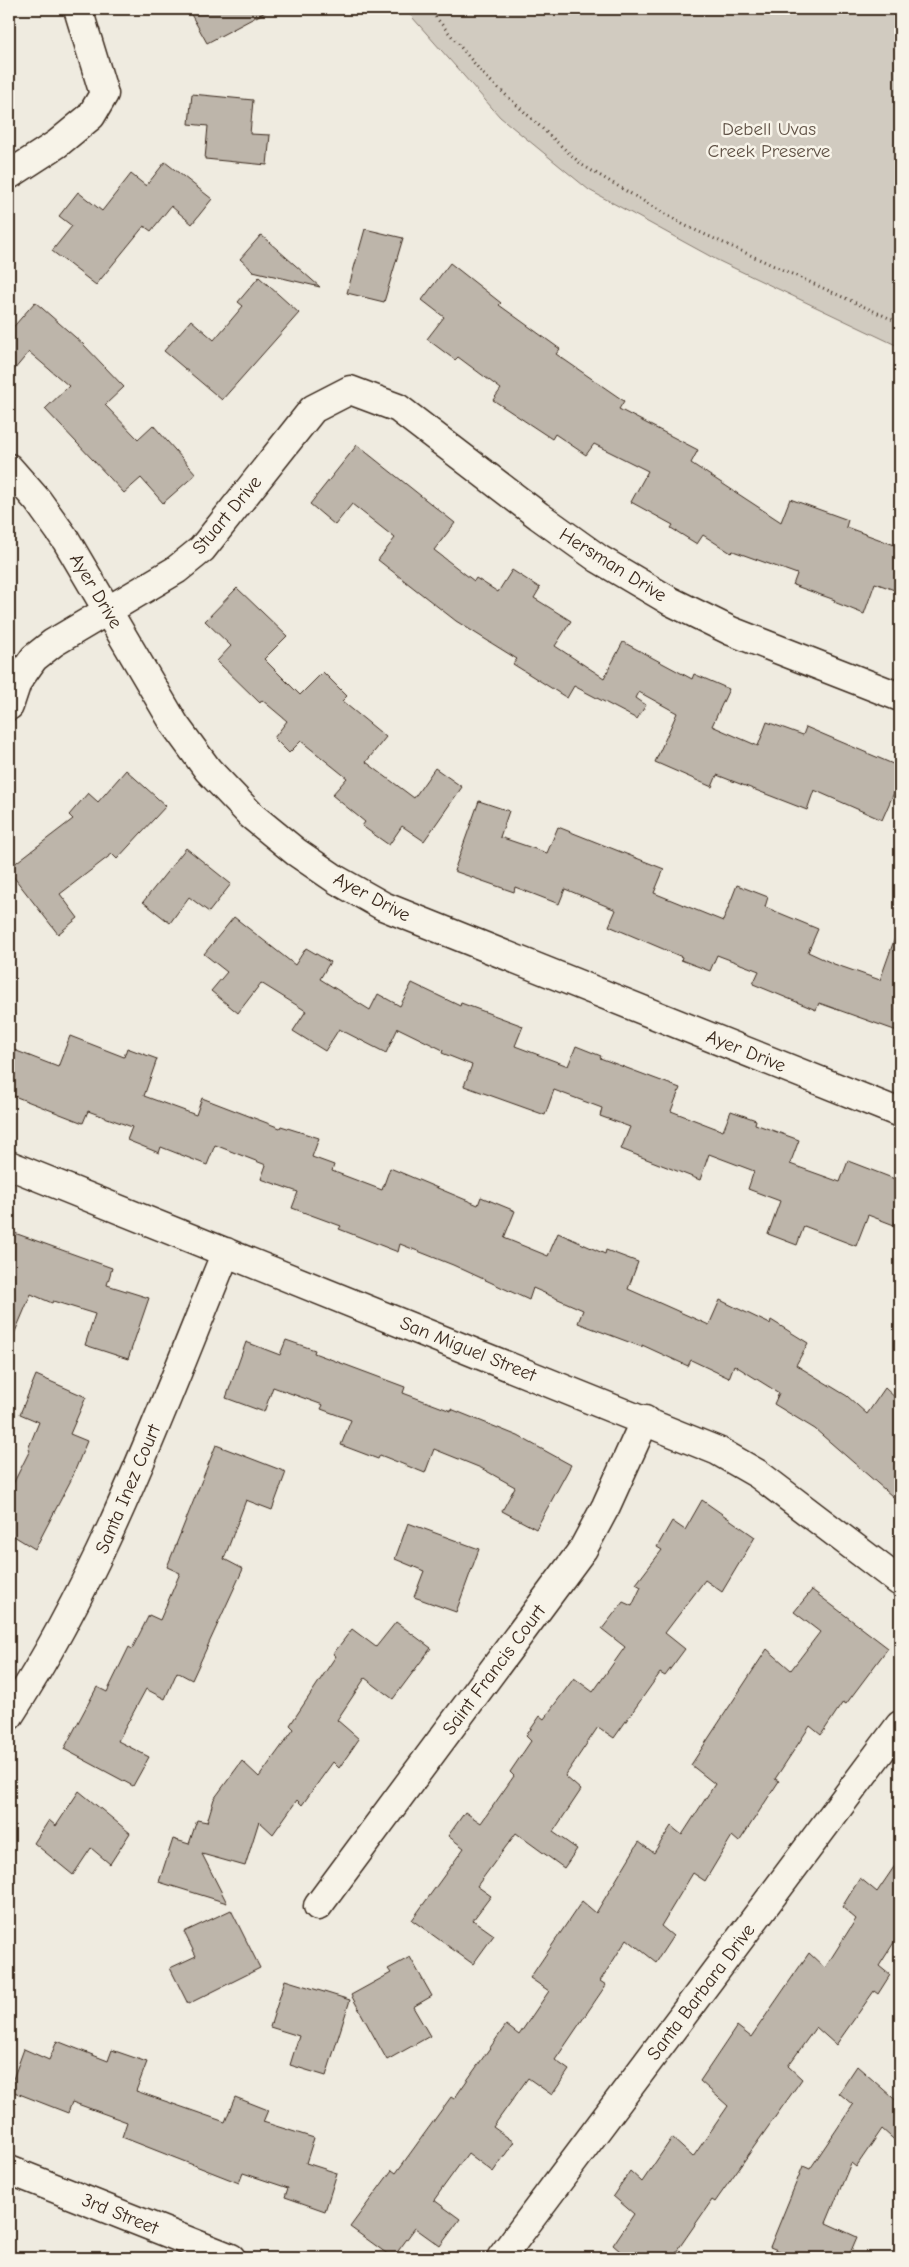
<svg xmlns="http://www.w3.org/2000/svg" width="909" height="2267" font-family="'Comic Neue',sans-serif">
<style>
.green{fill:#d1cbc0;stroke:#867a6f}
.building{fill:#bdb5aa;stroke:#3b2a1e}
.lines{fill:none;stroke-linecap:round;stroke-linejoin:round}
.minor-casing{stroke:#3b2a1e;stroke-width:31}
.tertiary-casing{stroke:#3b2a1e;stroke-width:31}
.path{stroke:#3b2a1e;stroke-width:3;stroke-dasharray:1 4;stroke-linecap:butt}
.minor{stroke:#f7f3e8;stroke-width:28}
.tertiary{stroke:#f7f3e8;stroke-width:28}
.labels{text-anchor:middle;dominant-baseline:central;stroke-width:5;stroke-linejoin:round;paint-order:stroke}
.park-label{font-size:19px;fill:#605246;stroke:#f7f3e8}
.street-label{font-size:19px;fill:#3b2a1e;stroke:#f7f3e8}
</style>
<rect width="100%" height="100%" fill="#efebe0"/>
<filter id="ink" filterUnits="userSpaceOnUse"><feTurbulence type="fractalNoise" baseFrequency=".02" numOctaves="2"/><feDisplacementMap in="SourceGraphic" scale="10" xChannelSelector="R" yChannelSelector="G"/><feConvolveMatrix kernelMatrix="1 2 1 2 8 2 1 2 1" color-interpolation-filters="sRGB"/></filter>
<g filter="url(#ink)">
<path class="green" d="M 405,9 L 900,9 L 900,347 L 717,260 L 589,190 L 500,117 Z"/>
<path class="building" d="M 188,9 L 271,9 L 207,43 Z
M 192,94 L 253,100 L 250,134 L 270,135 L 267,165 L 205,159 L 208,126 L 189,124 Z
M 165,162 L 212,199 L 192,224 L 171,206 L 151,231 L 144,226 L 96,285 L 52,251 L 72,226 L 59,216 L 78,192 L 102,211 L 131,174 L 146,186 Z
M 365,229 L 403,238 L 384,302 L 347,293 Z
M 261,235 L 320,287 L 253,271 L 240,259 Z
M 450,263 L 501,303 L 499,305 L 560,349 L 556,354 L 624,401 L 619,409 L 698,450 L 691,463 L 781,522 L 790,499 L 848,520 L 846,527 L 900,547 L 900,592 L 875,583 L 864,614 L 834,602 L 835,600 L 793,585 L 797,574 L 733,551 L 731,553 L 703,535 L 697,544 L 671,528 L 673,525 L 631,502 L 648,471 L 594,444 L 586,455 L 555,434 L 552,439 L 493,400 L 501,389 L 458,357 L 455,360 L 427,339 L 444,317 L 422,300 Z
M 259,277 L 299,313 L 222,400 L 164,351 L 191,320 L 214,340 L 243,306 L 238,302 Z
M 35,302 L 83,344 L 124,387 L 105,405 L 138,439 L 153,425 L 196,474 L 163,503 L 141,478 L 124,493 L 45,409 L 69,386 L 29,352 L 9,376 L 9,332 Z
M 357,445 L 455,523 L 434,550 L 474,581 L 476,578 L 498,592 L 512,570 L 540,588 L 534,598 L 571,621 L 555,646 L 604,678 L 623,642 L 692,679 L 694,674 L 729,689 L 712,726 L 758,746 L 767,722 L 803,735 L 806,727 L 900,767 L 900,779 L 882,820 L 814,790 L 807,810 L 717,775 L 712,787 L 655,762 L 677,713 L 639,692 L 636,698 L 646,705 L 637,719 L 574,686 L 567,698 L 513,664 L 517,659 L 456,621 L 378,560 L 395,538 L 352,504 L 335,525 L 310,504 Z
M 237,588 L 287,636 L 264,659 L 300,695 L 323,672 L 347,696 L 342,701 L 386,737 L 366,762 L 414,798 L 435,768 L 462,787 L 424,841 L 402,826 L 389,845 L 362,826 L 365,822 L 332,795 L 347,778 L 301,741 L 289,753 L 274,738 L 287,721 L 262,700 L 260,703 L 217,661 L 231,646 L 205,621 Z
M 126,770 L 166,806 L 117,859 L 112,854 L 60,894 L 78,918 L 58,934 L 9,871 L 9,868 L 73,819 L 69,815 L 88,793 L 98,802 Z
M 479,801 L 509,811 L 500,837 L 547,853 L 558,827 L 664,869 L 654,893 L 723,921 L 737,885 L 768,897 L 765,907 L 818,929 L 808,952 L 834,964 L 880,980 L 897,932 L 900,933 L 900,1032 L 819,1003 L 816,1010 L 753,984 L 759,971 L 717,955 L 710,971 L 681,960 L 682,957 L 609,926 L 616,910 L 565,889 L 559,904 L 515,887 L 514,892 L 454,871 Z
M 186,848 L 231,884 L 209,912 L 189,897 L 170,923 L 143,902 Z
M 234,917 L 295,965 L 306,948 L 330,962 L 320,979 L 370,1010 L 378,994 L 400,1006 L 412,983 L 460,1006 L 461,1003 L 523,1026 L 515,1046 L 568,1066 L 576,1046 L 601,1056 L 600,1058 L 680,1088 L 671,1111 L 723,1131 L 731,1111 L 756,1120 L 755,1124 L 799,1140 L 790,1164 L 840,1182 L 848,1161 L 900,1181 L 900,1208 L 894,1225 L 868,1215 L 856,1246 L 804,1226 L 797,1245 L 768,1234 L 780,1201 L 748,1189 L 754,1171 L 709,1154 L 700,1180 L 621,1149 L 630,1127 L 600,1116 L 602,1108 L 554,1090 L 545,1115 L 464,1086 L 472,1065 L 442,1053 L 443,1050 L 398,1028 L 386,1053 L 339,1029 L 325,1051 L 293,1031 L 306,1011 L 261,983 L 238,1013 L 211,991 L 227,972 L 204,954 Z
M 70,1036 L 124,1057 L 127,1048 L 157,1059 L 144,1096 L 196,1115 L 202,1098 L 280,1128 L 281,1126 L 319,1138 L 312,1157 L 334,1165 L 332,1171 L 382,1190 L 390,1168 L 478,1205 L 481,1197 L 515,1211 L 504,1238 L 548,1256 L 558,1233 L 605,1254 L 606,1250 L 638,1262 L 628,1289 L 709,1325 L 720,1300 L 770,1324 L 771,1320 L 808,1343 L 796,1365 L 847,1396 L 867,1414 L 885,1388 L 900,1402 L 900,1503 L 815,1429 L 774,1404 L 779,1393 L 734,1365 L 729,1378 L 691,1360 L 688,1366 L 642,1345 L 642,1347 L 578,1323 L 583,1310 L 533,1288 L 529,1300 L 453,1265 L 400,1244 L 398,1252 L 339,1229 L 341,1226 L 292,1208 L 298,1192 L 261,1179 L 266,1165 L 215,1145 L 207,1165 L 161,1147 L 159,1153 L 127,1140 L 132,1127 L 88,1111 L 83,1123 L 9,1094 L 9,1048 L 58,1067 Z
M 9,1231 L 112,1268 L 107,1285 L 149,1298 L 128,1359 L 85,1345 L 95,1314 L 53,1301 L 52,1303 L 31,1294 L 9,1346 Z
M 286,1340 L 315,1350 L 314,1353 L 405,1387 L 403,1393 L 451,1411 L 451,1409 L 518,1436 L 571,1465 L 536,1529 L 502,1511 L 515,1487 L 481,1468 L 434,1449 L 425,1473 L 380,1455 L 378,1459 L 341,1445 L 351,1420 L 321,1409 L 323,1405 L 273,1387 L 264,1412 L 226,1398 L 246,1342 L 280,1355 Z
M 36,1375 L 86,1397 L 70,1434 L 87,1441 L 71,1480 L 35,1549 L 9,1533 L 9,1492 L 30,1450 L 28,1449 L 39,1422 L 20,1414 Z
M 216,1445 L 286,1472 L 272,1510 L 246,1500 L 224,1559 L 243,1569 L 192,1680 L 177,1672 L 165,1699 L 146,1689 L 118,1741 L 149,1757 L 133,1786 L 64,1749 L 97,1687 L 107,1692 L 129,1647 L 132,1649 L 149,1615 L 160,1620 L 180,1573 L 167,1567 Z
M 702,1500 L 755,1537 L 722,1592 L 705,1580 L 665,1633 L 685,1649 L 665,1676 L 660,1673 L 614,1738 L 598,1727 L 565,1776 L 581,1790 L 553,1832 L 577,1849 L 564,1868 L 516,1833 L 477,1886 L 491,1896 L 473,1920 L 494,1935 L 473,1964 L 412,1920 L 464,1848 L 448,1836 L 465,1812 L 481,1823 L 514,1776 L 510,1772 L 531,1741 L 526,1736 L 540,1716 L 544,1719 L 574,1678 L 593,1692 L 625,1647 L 602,1629 L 623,1602 L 632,1606 L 641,1587 L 636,1584 L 662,1550 L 657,1547 L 672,1521 L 685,1530 Z
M 408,1523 L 479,1549 L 456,1612 L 414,1597 L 424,1571 L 395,1559 Z
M 812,1590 L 888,1648 L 846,1704 L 843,1702 L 821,1735 L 810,1726 L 775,1779 L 779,1781 L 739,1842 L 732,1836 L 705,1881 L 693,1873 L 661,1926 L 673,1936 L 656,1962 L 627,1939 L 600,1981 L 606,1985 L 555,2060 L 569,2070 L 552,2095 L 528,2078 L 493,2127 L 514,2142 L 493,2172 L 468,2153 L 434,2200 L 460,2219 L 440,2246 L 415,2228 L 393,2258 L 350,2227 L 392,2170 L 396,2173 L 451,2097 L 454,2099 L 506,2025 L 519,2035 L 549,1991 L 530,1978 L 582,1901 L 596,1913 L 639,1842 L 654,1853 L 671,1826 L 682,1835 L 715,1784 L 691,1765 L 767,1649 L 791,1670 L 820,1632 L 794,1612 Z
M 396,1622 L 431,1648 L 393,1699 L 365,1678 L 337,1720 L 359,1739 L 339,1768 L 333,1762 L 302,1805 L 297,1800 L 273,1834 L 259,1821 L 245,1866 L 202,1854 L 227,1903 L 159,1882 L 173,1839 L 189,1844 L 197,1820 L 207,1822 L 214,1799 L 242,1761 L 259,1777 L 294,1729 L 290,1725 L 336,1656 L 333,1654 L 352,1629 L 376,1647 Z
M 79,1791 L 130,1833 L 110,1864 L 91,1848 L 73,1875 L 34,1843 L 49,1820 L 56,1826 Z
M 900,1858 L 900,1933 L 879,1966 L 890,1975 L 878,1994 L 874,1991 L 836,2045 L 816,2027 L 788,2066 L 802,2079 L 715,2202 L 712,2200 L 672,2258 L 628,2258 L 613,2245 L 634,2214 L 613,2196 L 630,2171 L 642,2182 L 672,2138 L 693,2157 L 728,2106 L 700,2081 L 737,2026 L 751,2037 L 809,1953 L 825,1968 L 856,1919 L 842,1907 L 860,1878 L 877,1892 Z
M 231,1910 L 260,1968 L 188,2004 L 170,1968 L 196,1956 L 184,1932 Z
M 410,1957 L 432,1996 L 413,2007 L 430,2036 L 387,2060 L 351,1995 L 391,1973 L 388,1969 Z
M 285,1980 L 350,2000 L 326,2076 L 290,2065 L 299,2036 L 270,2027 Z
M 57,2041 L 108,2061 L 112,2050 L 147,2062 L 136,2091 L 225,2122 L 235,2097 L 268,2110 L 263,2122 L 314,2138 L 306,2163 L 337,2173 L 325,2211 L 285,2197 L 288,2188 L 243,2173 L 239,2183 L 122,2137 L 127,2122 L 72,2102 L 68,2113 L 9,2090 L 24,2049 L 49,2060 Z
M 857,2066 L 900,2104 L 900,2145 L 882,2129 L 856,2167 L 851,2163 L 826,2223 L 857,2237 L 848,2258 L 797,2258 L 770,2247 L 803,2166 L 810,2169 L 853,2105 L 839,2093 Z"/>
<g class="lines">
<g class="minor-casing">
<path id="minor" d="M 9,175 L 57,144 L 91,116 L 104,94 L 78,9
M 9,468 L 38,501 L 66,540 L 175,725 L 208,770 L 252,816 L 296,852 L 337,880 L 383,906 L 900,1113
M 9,706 L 17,682 L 34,658 L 53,643 L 176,570 L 202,549 L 313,409 L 350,390 L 398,408 L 539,516 L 599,559 L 670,601 L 731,631 L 900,697
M 9,1165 L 718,1451 L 758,1474 L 900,1582
M 9,1716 C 103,1572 161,1411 226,1252
M 318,1906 L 583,1549 L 606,1506 L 645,1420
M 501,2258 L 900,1725"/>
</g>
<g class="tertiary-casing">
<path id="tertiary" d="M 9,2170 L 231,2258"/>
</g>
<path class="path" d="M 429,9 L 484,75 L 582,165 L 684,225 L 900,323"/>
<use href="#minor" class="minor"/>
<use href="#tertiary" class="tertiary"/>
</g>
</g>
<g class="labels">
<g class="park-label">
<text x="769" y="129">Debell Uvas<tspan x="769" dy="22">Creek Preserve</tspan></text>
</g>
<g class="street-label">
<text transform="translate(227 515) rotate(-50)">Stuart Drive</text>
<text transform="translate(613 565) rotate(32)">Hersman Drive</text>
<text transform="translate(96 591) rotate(59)">Ayer Drive</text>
<text transform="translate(372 897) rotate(28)">Ayer Drive</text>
<text transform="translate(746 1051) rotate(22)">Ayer Drive</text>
<text transform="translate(468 1349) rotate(22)">San Miguel Street</text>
<text transform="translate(128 1489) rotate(-67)">Santa Inez Court</text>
<text transform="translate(494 1670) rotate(-53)">Saint Francis Court</text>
<text transform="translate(701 1992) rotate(-53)">Santa Barbara Drive</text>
<text transform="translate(120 2214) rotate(22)">3rd Street</text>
</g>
</g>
<rect width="909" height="2267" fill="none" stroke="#f7f3e8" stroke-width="30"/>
<rect x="15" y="15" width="879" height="2237" fill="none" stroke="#3b2a1e" stroke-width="2" filter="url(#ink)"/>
</svg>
